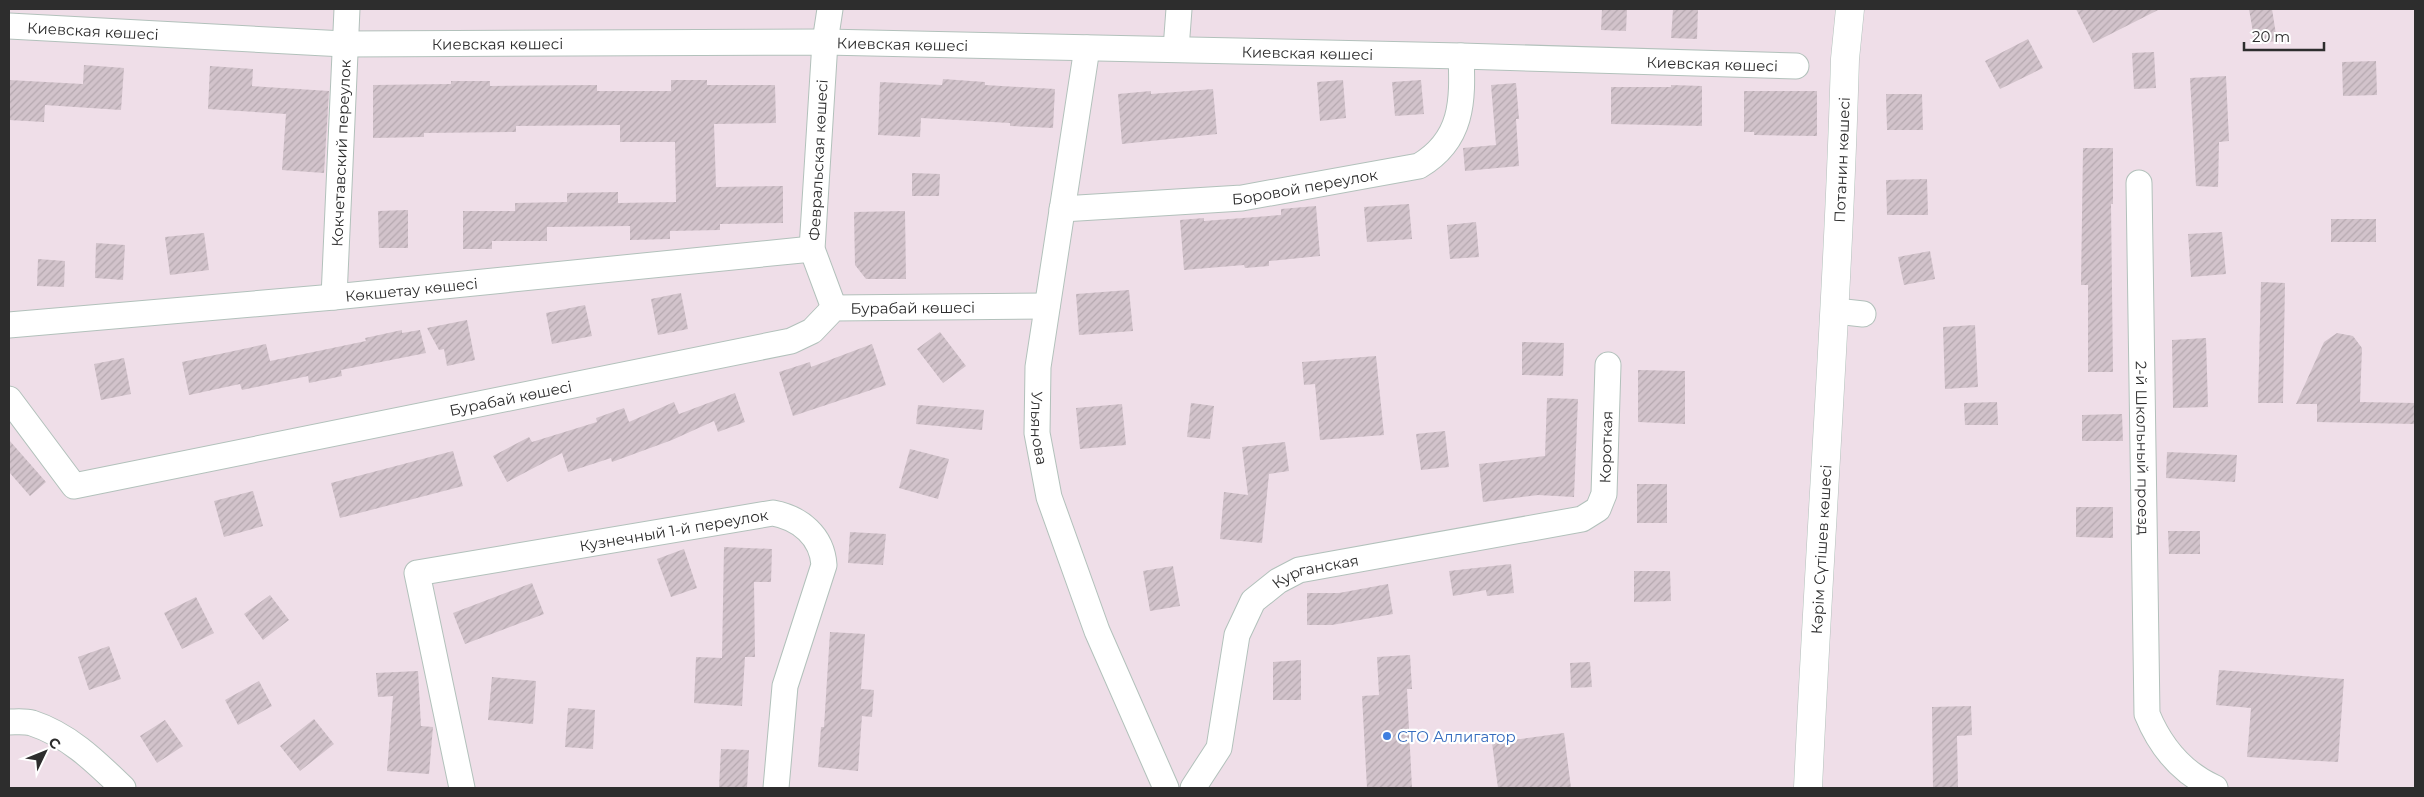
<svg xmlns="http://www.w3.org/2000/svg" width="2424" height="797" font-family="Montserrat,sans-serif">
<style>
.building{fill:url(#building-hatch)}
.lines{fill:none;stroke-linecap:round;stroke-linejoin:round}
.street-casing{stroke:#b2c1bb;stroke-width:27}
.secondary-casing{stroke:#b2c1bb;stroke-width:29}
.street{stroke:#fff;stroke-width:25}
.secondary{stroke:#fff;stroke-width:28}
.shop-dot{fill:#3f7fe0;stroke:#fff;stroke-width:2}
.labels{text-anchor:middle;dominant-baseline:central;stroke-width:4.5;stroke-linejoin:round;paint-order:stroke}
.street-label{font-size:15px;fill:#2d2d2d;stroke:#fff}
.shop-label{font-size:15px;fill:#366cbe;stroke:#fff;text-anchor:start}
</style>
<defs>
<pattern id="building-hatch" width="6" height="6" patternUnits="userSpaceOnUse" patternTransform="scale(1.25)"><rect width="6" height="6" fill="#d2c3cb"/><path d="M-1 1l2-2M0 6l6-6M5 7l2-2" fill="none" stroke="#b5a8af"/></pattern>
</defs>
<rect width="100%" height="100%" fill="#efdee8"/>
<path class="building" d="M 1602,9 L 1627,9 L 1626,31 L 1601,30 Z
M 1673,9 L 1698,9 L 1697,39 L 1671,38 Z
M 2076,9 L 2160,9 L 2093,43 Z
M 2249,9 L 2272,9 L 2277,41 L 2255,44 Z
M 2028,39 L 2043,68 L 2000,89 L 1985,61 Z
M 2154,52 L 2156,88 L 2134,89 L 2132,53 Z
M 2376,61 L 2377,95 L 2343,96 L 2342,62 Z
M 84,65 L 124,68 L 121,110 L 45,105 L 44,122 L 9,120 L 9,80 L 83,84 Z
M 210,66 L 253,69 L 252,86 L 329,91 L 324,173 L 282,170 L 286,114 L 208,109 Z
M 2226,76 L 2229,141 L 2219,142 L 2218,187 L 2196,186 L 2190,78 Z
M 943,79 L 985,82 L 985,85 L 1055,89 L 1053,128 L 1010,126 L 1010,123 L 921,118 L 920,137 L 878,135 L 880,82 L 942,85 Z
M 671,80 L 707,80 L 707,85 L 775,85 L 776,123 L 714,124 L 716,187 L 783,186 L 783,223 L 720,224 L 720,230 L 670,231 L 670,239 L 630,240 L 630,226 L 547,227 L 547,241 L 492,241 L 492,249 L 463,249 L 463,211 L 515,211 L 515,203 L 567,202 L 567,193 L 618,192 L 618,203 L 676,202 L 675,142 L 620,142 L 620,125 L 516,126 L 516,132 L 424,133 L 424,137 L 373,138 L 373,85 L 451,84 L 451,81 L 490,81 L 490,86 L 597,85 L 597,91 L 671,91 Z
M 1343,80 L 1346,118 L 1320,121 L 1317,82 Z
M 1421,80 L 1424,114 L 1395,116 L 1392,82 Z
M 1516,83 L 1519,119 L 1516,119 L 1519,166 L 1465,171 L 1463,148 L 1496,145 L 1491,85 Z
M 1671,85 L 1702,86 L 1702,126 L 1611,124 L 1611,87 L 1671,87 Z
M 1213,89 L 1217,134 L 1122,144 L 1118,94 L 1151,91 L 1151,94 Z
M 1744,91 L 1817,91 L 1817,136 L 1754,135 L 1754,132 L 1744,132 Z
M 1886,94 L 1922,94 L 1923,130 L 1887,130 Z
M 2083,148 L 2113,148 L 2113,204 L 2111,204 L 2113,372 L 2088,372 L 2088,285 L 2081,285 Z
M 912,173 L 940,174 L 939,196 L 912,196 Z
M 1927,179 L 1928,215 L 1887,215 L 1886,180 Z
M 1409,204 L 1412,239 L 1367,242 L 1364,207 Z
M 1316,206 L 1320,256 L 1269,261 L 1269,266 L 1245,268 L 1244,265 L 1184,270 L 1180,220 L 1204,218 L 1204,221 L 1281,215 L 1281,209 Z
M 408,210 L 408,248 L 379,248 L 378,211 Z
M 905,211 L 906,279 L 866,279 L 855,265 L 854,212 Z
M 2331,219 L 2376,219 L 2376,242 L 2331,242 Z
M 1476,222 L 1479,257 L 1450,259 L 1447,225 Z
M 2222,232 L 2226,274 L 2191,277 L 2188,234 Z
M 204,233 L 209,270 L 170,275 L 165,237 Z
M 96,243 L 125,245 L 123,280 L 95,278 Z
M 1930,251 L 1935,279 L 1904,285 L 1898,257 Z
M 38,259 L 65,261 L 64,287 L 37,286 Z
M 2261,282 L 2285,283 L 2283,403 L 2258,403 Z
M 1129,290 L 1133,331 L 1079,335 L 1076,294 Z
M 681,293 L 688,329 L 658,335 L 651,299 Z
M 585,305 L 592,336 L 552,344 L 546,313 Z
M 467,320 L 475,360 L 447,366 L 444,349 L 439,350 L 427,328 Z
M 1975,325 L 1978,387 L 1945,389 L 1943,327 Z
M 402,330 L 402,333 L 420,330 L 426,353 L 341,370 L 342,376 L 309,383 L 308,376 L 242,390 L 240,384 L 189,395 L 182,362 L 266,344 L 270,361 L 366,341 L 365,338 Z
M 940,332 L 966,366 L 943,383 L 917,349 Z
M 2337,333 L 2353,336 L 2362,348 L 2360,402 L 2415,403 L 2415,424 L 2317,422 L 2317,404 L 2296,404 L 2324,342 Z
M 2206,338 L 2208,407 L 2173,408 L 2172,340 Z
M 1522,342 L 1564,343 L 1563,376 L 1522,375 Z
M 872,344 L 886,385 L 793,416 L 779,372 L 810,362 L 811,367 Z
M 1376,356 L 1384,435 L 1320,440 L 1315,384 L 1304,385 L 1302,362 Z
M 124,358 L 131,394 L 101,400 L 94,364 Z
M 1638,370 L 1685,371 L 1685,424 L 1638,422 Z
M 735,393 L 745,422 L 718,432 L 714,421 L 672,440 L 612,462 L 611,458 L 568,472 L 562,453 L 507,482 L 493,456 L 529,437 L 532,442 L 597,422 L 596,418 L 624,408 L 629,422 L 674,402 L 679,414 Z
M 1547,398 L 1578,399 L 1574,497 L 1538,495 L 1483,502 L 1479,464 L 1545,456 Z
M 1997,402 L 1998,425 L 1965,425 L 1964,403 Z
M 1191,403 L 1214,406 L 1210,439 L 1187,437 Z
M 1122,404 L 1126,445 L 1080,449 L 1076,408 Z
M 918,405 L 984,410 L 982,430 L 916,424 Z
M 2122,414 L 2123,441 L 2082,441 L 2082,415 Z
M 1445,431 L 1449,467 L 1421,470 L 1416,434 Z
M 9,440 L 46,482 L 30,496 L 9,472 Z
M 1285,442 L 1289,471 L 1269,474 L 1262,543 L 1220,539 L 1224,492 L 1248,495 L 1242,447 Z
M 910,449 L 949,459 L 938,499 L 899,488 Z
M 453,451 L 463,486 L 340,518 L 331,483 Z
M 2167,452 L 2237,455 L 2235,482 L 2166,478 Z
M 1637,484 L 1667,484 L 1667,523 L 1637,523 Z
M 253,491 L 263,526 L 224,537 L 214,501 Z
M 2076,507 L 2113,507 L 2113,538 L 2076,537 Z
M 2168,531 L 2200,531 L 2200,554 L 2169,554 Z
M 850,532 L 886,534 L 883,565 L 848,563 Z
M 724,547 L 772,549 L 771,582 L 754,582 L 755,657 L 745,657 L 742,706 L 694,703 L 696,657 L 722,658 Z
M 684,549 L 697,588 L 671,597 L 657,559 Z
M 1511,564 L 1514,593 L 1487,596 L 1486,590 L 1453,596 L 1449,571 Z
M 1173,566 L 1180,606 L 1150,611 L 1143,571 Z
M 1634,571 L 1670,571 L 1671,601 L 1634,602 Z
M 532,583 L 544,614 L 465,644 L 453,613 Z
M 1388,584 L 1393,614 L 1332,625 L 1307,625 L 1307,593 L 1339,593 Z
M 270,595 L 289,620 L 263,640 L 244,614 Z
M 196,597 L 214,633 L 182,649 L 164,613 Z
M 830,632 L 865,634 L 861,689 L 874,690 L 872,717 L 862,716 L 858,771 L 818,767 L 821,727 L 824,727 Z
M 109,646 L 121,679 L 89,690 L 78,657 Z
M 1410,655 L 1412,689 L 1407,689 L 1412,788 L 1367,788 L 1362,696 L 1379,695 L 1377,657 Z
M 1301,660 L 1301,700 L 1273,700 L 1273,662 Z
M 1590,662 L 1592,687 L 1571,688 L 1570,663 Z
M 2219,670 L 2344,679 L 2338,762 L 2247,757 L 2251,708 L 2216,705 Z
M 418,671 L 421,726 L 433,727 L 429,774 L 387,771 L 393,696 L 378,697 L 376,673 Z
M 492,677 L 536,681 L 533,724 L 488,720 Z
M 259,681 L 272,706 L 238,725 L 225,700 Z
M 1971,706 L 1972,735 L 1957,736 L 1958,788 L 1933,788 L 1932,707 Z
M 568,708 L 595,710 L 593,749 L 565,747 Z
M 314,719 L 334,744 L 300,771 L 280,746 Z
M 165,720 L 183,746 L 157,763 L 140,736 Z
M 1564,733 L 1571,788 L 1498,788 L 1492,743 Z
M 721,749 L 749,750 L 747,788 L 719,788 Z"/>
<g class="lines">
<g class="street-casing">
<g id="street">
<path d="M 830,9 L 825,42 L 812,249 L 834,308"/>
<path id="s1" d="M 9,26 L 344,44 L 825,42 L 1461,56 L 1796,66"/>
<path id="s2" d="M 1087,48 L 1038,367 L 1037,433 L 1049,497 L 1097,631 L 1166,788"/>
<path d="M 1176,49 L 1179,9"/>
<path id="s3" d="M 2139,183 L 2147,714 C 2160,746 2182,773 2215,788"/>
<path id="s4" d="M 1062,209 L 1242,198 L 1419,166 C 1463,140 1463,101 1461,56"/>
<path id="s5" d="M 334,297 L 347,9"/>
<path d="M 1836,311 L 1863,314"/>
<path id="s6" d="M 9,325 L 334,297 L 812,249"/>
<path id="s7" d="M 9,399 L 74,486 L 791,341 L 812,331 L 834,308 L 1047,306"/>
<path d="M 9,722 C 16,722 25,721 32,723 C 69,735 96,762 123,788"/>
<path id="s8" d="M 462,788 L 417,573 L 773,513 C 800,518 822,536 824,565 L 785,686 L 776,788"/>
<path id="s9" d="M 1193,788 L 1219,748 L 1237,635 L 1253,601 L 1278,581 L 1299,570 L 1582,519 L 1598,509 L 1604,494 L 1608,365"/>
</g>
</g>
<g class="secondary-casing">
<g id="secondary">
<path id="s10" d="M 1808,788 C 1819,545 1838,302 1845,59 L 1850,9"/>
</g>
</g>
<use href="#street" class="street"/>
<use href="#secondary" class="secondary"/>
</g>
<circle class="shop-dot" cx="1387" cy="736" r="5"/>
<g class="labels">
<g class="street-label">
<text stroke="none"><textPath href="#s1" startOffset="84">Киевская көшесі</textPath></text>
<text stroke="none"><textPath href="#s1" startOffset="489">Киевская көшесі</textPath></text>
<text stroke="none"><textPath href="#s1" startOffset="894">Киевская көшесі</textPath></text>
<text stroke="none"><textPath href="#s1" startOffset="1299">Киевская көшесі</textPath></text>
<text stroke="none"><textPath href="#s1" startOffset="1704">Киевская көшесі</textPath></text>
<text stroke="none"><textPath href="#s5" startOffset="144">Кокчетавский переулок</textPath></text>
<text transform="translate(818 160) rotate(-87)">Февральская көшесі</text>
<text stroke="none"><textPath href="#s10" startOffset="629">Потанин көшесі</textPath></text>
<text stroke="none"><textPath href="#s4" startOffset="244">Боровой переулок</textPath></text>
<text stroke="none"><textPath href="#s6" startOffset="404">Көкшетау көшесі</textPath></text>
<text stroke="none"><textPath href="#s7" startOffset="974">Бурабай көшесі</textPath></text>
<text stroke="none"><textPath href="#s7" startOffset="554">Бурабай көшесі</textPath></text>
<text stroke="none"><textPath href="#s2" startOffset="384">Ульянова</textPath></text>
<text stroke="none"><textPath href="#s9" startOffset="625">Короткая</textPath></text>
<text stroke="none"><textPath href="#s3" startOffset="265">2-й Школьный проезд</textPath></text>
<text stroke="none"><textPath href="#s8" startOffset="480">Кузнечный 1-й переулок</textPath></text>
<text stroke="none"><textPath href="#s10" startOffset="239">Кәрім Сүтішев көшесі</textPath></text>
<text stroke="none"><textPath href="#s9" startOffset="271">Курганская</textPath></text>
</g>
<g class="shop-label">
<text x="1397" y="736">СТО Аллигатор</text>
</g>
</g>
<rect width="2424" height="797" fill="none" stroke="#2d2d2d" stroke-width="20"/>
<g transform="translate(45 752) rotate(47)" stroke="#ffffff" stroke-width="4" paint-order="stroke">
<path d="M0-4L9 19L0 12L-9 19Z" fill="#2d2d2d"/>
<text y="-8" font-size="14" font-weight="bold" text-anchor="middle" fill="#2d2d2d">С</text>
</g>
<path d="M2244 42v8h80v-8" fill="none" stroke="#2d2d2d" stroke-width="2.5"/>
<text x="2252" y="42" font-size="15" fill="#2d2d2d" stroke="#ffffff" stroke-width="4" paint-order="stroke">20 m</text>
</svg>
